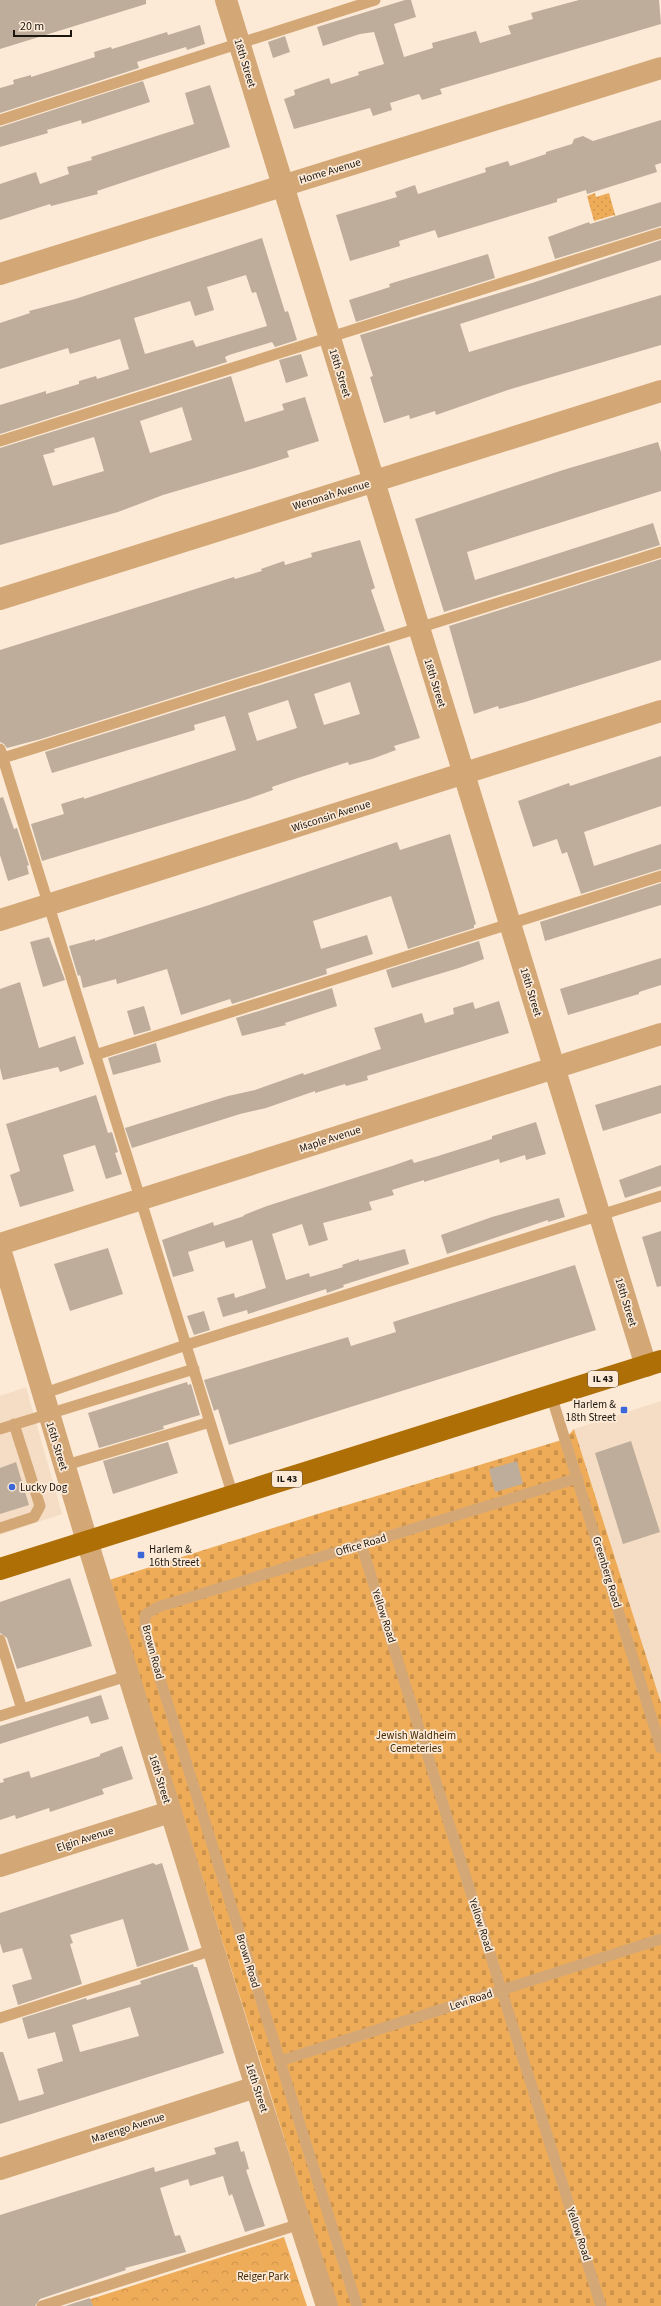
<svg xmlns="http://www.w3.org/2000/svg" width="661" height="2306" font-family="'Source Sans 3',sans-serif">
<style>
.built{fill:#f4ddc4}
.grass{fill:url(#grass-dots)}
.cemetery{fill:url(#cemetery-stones)}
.park{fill:url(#park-crowns)}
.building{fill:#bead9a;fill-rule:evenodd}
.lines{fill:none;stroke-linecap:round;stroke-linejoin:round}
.service{stroke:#d4a876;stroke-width:11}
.minor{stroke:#d4a876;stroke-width:22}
.tertiary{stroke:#d4a876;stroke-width:22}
.primary{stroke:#ae6f06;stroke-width:22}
.poi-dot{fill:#3c67d8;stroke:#fcead7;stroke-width:1.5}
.labels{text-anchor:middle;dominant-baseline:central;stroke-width:3.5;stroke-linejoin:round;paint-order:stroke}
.shield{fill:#fcead7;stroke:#5f564b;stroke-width:1}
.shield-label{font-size:10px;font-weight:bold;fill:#1c160f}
.street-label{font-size:11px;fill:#1c160f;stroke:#fcead7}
.poi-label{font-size:11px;fill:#1c160f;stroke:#fcead7;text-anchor:start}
.park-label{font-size:11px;fill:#422803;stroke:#fcead7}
</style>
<defs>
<pattern id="grass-dots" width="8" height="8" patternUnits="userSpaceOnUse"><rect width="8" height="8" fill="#eeac59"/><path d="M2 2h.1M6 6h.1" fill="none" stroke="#cc934c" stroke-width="1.8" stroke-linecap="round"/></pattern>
<pattern id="cemetery-stones" width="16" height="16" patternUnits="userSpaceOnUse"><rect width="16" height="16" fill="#eeac59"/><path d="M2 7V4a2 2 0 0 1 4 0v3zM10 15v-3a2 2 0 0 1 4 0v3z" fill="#cc934c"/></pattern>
<pattern id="park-crowns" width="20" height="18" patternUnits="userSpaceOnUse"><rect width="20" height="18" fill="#eeac59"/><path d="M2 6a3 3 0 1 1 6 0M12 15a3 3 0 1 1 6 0" fill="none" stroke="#cc934c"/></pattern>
</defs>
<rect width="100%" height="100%" fill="#fcead7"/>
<path class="built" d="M 26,1387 L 62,1514 L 0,1535 L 0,1396 Z
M 661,1401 L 661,1703 L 574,1429 Z"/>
<path class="grass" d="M 595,193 L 596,197 L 609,193 L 616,218 L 614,215 L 594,221 L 587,196 Z"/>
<path class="cemetery" d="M 574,1429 L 661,1703 L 661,2306 L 337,2306 L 109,1580 L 327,1511 L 565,1439 Z"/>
<path class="park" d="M 284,2237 L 307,2306 L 69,2306 Z"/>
<path class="building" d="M 0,0 L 146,0 L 146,4 L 0,49 Z
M 405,0 L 411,0 L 416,17 L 394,24 L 404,57 L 433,48 L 432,43 L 476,31 L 480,43 L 511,34 L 508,26 L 533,19 L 531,13 L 579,0 L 659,0 L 661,24 L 440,89 L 442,94 L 422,100 L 419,94 L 390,103 L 392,110 L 373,116 L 370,108 L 294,129 L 284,99 L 295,95 L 294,90 L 329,78 L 331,84 L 359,75 L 358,72 L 384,64 L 374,32 L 360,34 L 323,46 L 317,27 Z
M 200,25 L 205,44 L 187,50 L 186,47 L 137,62 L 139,68 L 0,113 L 0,88 L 14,84 L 13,80 L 31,75 L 31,77 L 95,57 L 94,52 L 111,47 L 112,49 L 167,32 L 168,35 Z
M 285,36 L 290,52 L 273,58 L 268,42 Z
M 143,81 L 150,102 L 82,124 L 81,120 L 47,130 L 48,133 L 0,147 L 0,127 Z
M 210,85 L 230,147 L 97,191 L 98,194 L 51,206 L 50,204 L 0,220 L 0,184 L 36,172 L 40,184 L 69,174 L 67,167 L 92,160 L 91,157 L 194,124 L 185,93 Z
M 661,120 L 661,163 L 655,165 L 657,172 L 587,194 L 586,190 L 557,199 L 557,202 L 438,238 L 435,230 L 399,241 L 400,246 L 350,261 L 336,215 L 397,197 L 395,192 L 415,185 L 418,194 L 486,172 L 485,168 L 508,161 L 510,166 L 546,154 L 546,152 L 572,144 L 574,139 L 583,136 L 593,141 Z
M 661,202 L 661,226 L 555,259 L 548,237 L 589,222 L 590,224 Z
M 262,238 L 285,312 L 288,311 L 297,340 L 275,347 L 272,342 L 229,355 L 225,357 L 227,362 L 0,434 L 0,405 L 46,391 L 46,394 L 79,384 L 79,381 L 96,376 L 97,379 L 129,369 L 120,339 L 70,354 L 68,348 L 0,369 L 0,323 L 30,313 L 29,311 L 75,299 ZM 246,275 L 252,293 L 256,292 L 267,326 L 196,347 L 193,340 L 145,354 L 134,318 L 190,301 L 195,316 L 214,310 L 207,287 Z
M 661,240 L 661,260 L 460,324 L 469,352 L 661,295 L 661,345 L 511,389 L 436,415 L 435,411 L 410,419 L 409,415 L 384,423 L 370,377 L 373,376 L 360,335 L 532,283 Z
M 488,254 L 495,278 L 356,322 L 349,300 L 390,287 L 389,284 Z
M 301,354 L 308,376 L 286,383 L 279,360 Z
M 231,376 L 245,422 L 284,410 L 282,404 L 305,397 L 319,441 L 287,451 L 289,457 L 264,465 L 163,495 L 118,512 L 0,545 L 0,448 ZM 182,407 L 192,440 L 150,453 L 140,421 ZM 94,437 L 104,471 L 53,486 L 43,455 L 55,452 L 54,449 Z
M 658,442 L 661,452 L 661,491 L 467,552 L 475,580 L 653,523 L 660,545 L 444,612 L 415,519 L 563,470 Z
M 360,540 L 375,588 L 371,590 L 385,631 L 41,739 L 7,748 L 4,744 L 0,742 L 0,650 L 234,577 L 235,579 L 262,571 L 261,569 L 284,561 L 285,565 L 312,557 L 311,553 Z
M 661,559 L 661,660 L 525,702 L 499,709 L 498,706 L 474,714 L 449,626 Z
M 389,645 L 420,738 L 394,746 L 396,750 L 372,759 L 349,765 L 348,762 L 298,778 L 272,787 L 273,790 L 248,799 L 42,861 L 31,824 L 64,814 L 61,804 L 84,797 L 84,799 L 236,750 L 225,716 L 194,725 L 195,730 L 52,773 L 45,752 ZM 350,682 L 360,714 L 324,725 L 314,694 ZM 288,700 L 297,728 L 257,741 L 248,713 Z
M 661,756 L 661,806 L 584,832 L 594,866 L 661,844 L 661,869 L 581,894 L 567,852 L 562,854 L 557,839 L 533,847 L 518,801 L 569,783 L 570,786 Z
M 3,797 L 14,829 L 17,828 L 29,865 L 27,866 L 29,874 L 8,881 L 0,855 L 0,798 Z
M 450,834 L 476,924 L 474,925 L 474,928 L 408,949 L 391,896 L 313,921 L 321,949 L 367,935 L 373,954 L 326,969 L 327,974 L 232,1004 L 230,999 L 181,1015 L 167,969 L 117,984 L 116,979 L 83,988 L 80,975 L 78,976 L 69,946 L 95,939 L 95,941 L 206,906 L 397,842 L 400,850 Z
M 661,883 L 661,905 L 545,941 L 540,922 Z
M 49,937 L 65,980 L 43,987 L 30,942 Z
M 479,941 L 484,959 L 459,968 L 392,988 L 386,970 Z
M 661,958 L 661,985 L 639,992 L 639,994 L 568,1015 L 560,989 Z
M 20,982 L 39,1048 L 75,1036 L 84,1064 L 60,1072 L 58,1067 L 3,1080 L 0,1068 L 0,989 Z
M 332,988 L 337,1006 L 285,1023 L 286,1025 L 242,1036 L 236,1018 Z
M 499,1001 L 509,1033 L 367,1076 L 368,1080 L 346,1086 L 345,1084 L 315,1093 L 315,1091 L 266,1108 L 240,1114 L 132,1148 L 125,1128 L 228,1096 L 255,1090 L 303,1073 L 304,1075 L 381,1049 L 374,1028 L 422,1013 L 425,1023 L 454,1014 L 453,1008 L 473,1002 L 475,1009 Z
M 144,1006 L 151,1030 L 134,1035 L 127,1011 Z
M 156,1043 L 161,1062 L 113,1075 L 108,1058 Z
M 661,1085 L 661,1113 L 603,1131 L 595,1105 Z
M 96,1095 L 108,1133 L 112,1132 L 118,1152 L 115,1153 L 122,1174 L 106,1179 L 95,1145 L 63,1155 L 74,1191 L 20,1207 L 10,1175 L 20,1171 L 6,1124 Z
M 536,1122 L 546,1154 L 526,1160 L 525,1155 L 500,1163 L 499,1159 L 424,1182 L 424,1180 L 392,1190 L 394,1195 L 369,1202 L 372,1210 L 323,1223 L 328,1240 L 309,1246 L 302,1224 L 272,1234 L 286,1280 L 309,1273 L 310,1277 L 343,1267 L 342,1265 L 359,1259 L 359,1261 L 405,1249 L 409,1264 L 343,1285 L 344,1287 L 327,1293 L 326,1289 L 248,1314 L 247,1310 L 223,1317 L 217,1298 L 234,1293 L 235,1298 L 266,1288 L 252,1240 L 226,1248 L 224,1241 L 188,1252 L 194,1271 L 173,1277 L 162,1240 L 213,1222 L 214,1226 L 244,1216 L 244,1215 L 267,1206 L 392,1166 L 412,1159 L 414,1163 L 438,1156 L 492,1139 L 492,1136 Z
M 661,1165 L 661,1186 L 625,1198 L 619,1180 Z
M 559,1198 L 565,1217 L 548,1222 L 548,1220 L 447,1254 L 441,1235 L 492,1217 Z
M 661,1231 L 661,1286 L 657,1287 L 642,1237 Z
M 108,1248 L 123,1294 L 70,1311 L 54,1264 Z
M 575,1265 L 596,1330 L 229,1445 L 218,1409 L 214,1411 L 204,1380 L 348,1337 L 351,1346 L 396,1332 L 393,1322 Z
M 204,1311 L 210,1330 L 194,1335 L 187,1316 Z
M 187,1382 L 188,1385 L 191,1384 L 200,1415 L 163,1426 L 164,1429 L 99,1448 L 88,1413 Z
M 631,1441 L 660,1532 L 623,1544 L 595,1453 Z
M 168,1442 L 178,1473 L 113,1494 L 103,1461 Z
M 517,1461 L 523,1484 L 495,1492 L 489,1469 Z
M 16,1462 L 29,1505 L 0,1514 L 0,1468 Z
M 70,1578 L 92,1646 L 17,1669 L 7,1638 L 0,1633 L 0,1602 Z
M 101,1695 L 109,1719 L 91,1724 L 88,1716 L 0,1744 L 0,1726 Z
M 122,1746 L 133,1779 L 102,1789 L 104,1794 L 50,1812 L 49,1808 L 16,1819 L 15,1815 L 0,1820 L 0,1783 L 4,1782 L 3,1779 L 29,1771 L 31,1778 L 100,1756 L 100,1754 Z
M 153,1863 L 156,1865 L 162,1863 L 189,1950 L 137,1967 L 123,1919 L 70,1935 L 73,1943 L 70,1944 L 82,1984 L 18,2005 L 12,1985 L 32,1979 L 22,1948 L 3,1953 L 0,1943 L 0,1913 Z
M 193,1964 L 194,1967 L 197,1967 L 224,2053 L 0,2124 L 0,2052 L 3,2052 L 19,2101 L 44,2094 L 37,2069 L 63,2061 L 55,2032 L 28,2039 L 22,2018 L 86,1998 L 87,2000 L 141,1984 L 140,1981 ZM 130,2007 L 139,2036 L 80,2052 L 72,2025 Z
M 238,2141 L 241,2152 L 244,2151 L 249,2169 L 246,2170 L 265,2226 L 245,2232 L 232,2194 L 229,2196 L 223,2176 L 190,2186 L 188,2179 L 160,2188 L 175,2236 L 180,2235 L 186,2252 L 125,2268 L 126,2270 L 40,2299 L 35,2306 L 0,2306 L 0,2215 L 154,2167 L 155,2172 L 216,2154 L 214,2148 Z
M 90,2298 L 93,2306 L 65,2306 Z"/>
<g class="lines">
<path class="service" d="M 0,120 L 375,0
M 0,441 L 661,233
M 0,749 L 233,1496
M 3,758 L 661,552
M 95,1055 L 661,876
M 42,1394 L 186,1345 L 661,1196
M 551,1395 L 661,1748
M 0,1429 L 194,1369
M 63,1466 L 210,1422
M 0,1528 L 34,1517 L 40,1506 L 14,1424
M 361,1544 L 601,2306
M 0,1640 L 22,1709
M 0,1716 L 127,1676
M 0,2018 L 213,1950
M 280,2061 L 661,1939
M 42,2306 L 300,2224
M 357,2306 L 145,1631 L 145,1615 L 158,1607 L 578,1478"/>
<path class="minor" d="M 226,0 L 646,1366
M 0,274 L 661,68
M 0,599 L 661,391
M 0,920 L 661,711
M 0,1244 L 661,1034
M 87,1541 L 256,2087 L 327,2306
M 0,1866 L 170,1812
M 0,2169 L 256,2087"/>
<path class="tertiary" d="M 0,1249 L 87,1541"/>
<path class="primary" d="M 0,1569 L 661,1361"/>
</g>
<g class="poi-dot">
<rect x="620" y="1406" width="8" height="8" rx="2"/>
<circle cx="12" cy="1487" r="4"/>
<rect x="137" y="1551" width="8" height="8" rx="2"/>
</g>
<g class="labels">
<g class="shield">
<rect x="588" y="1371" width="30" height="16" rx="3"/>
<rect x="272" y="1471" width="30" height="16" rx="3"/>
</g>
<g class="shield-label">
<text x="603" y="1379">IL 43</text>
<text x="287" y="1479">IL 43</text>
</g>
<g class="street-label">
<text transform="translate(245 63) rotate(73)">18th Street</text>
<text transform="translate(330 171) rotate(-17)">Home Avenue</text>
<text transform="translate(340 373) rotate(73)">18th Street</text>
<text transform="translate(331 495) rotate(-17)">Wenonah Avenue</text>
<text transform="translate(435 683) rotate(73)">18th Street</text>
<text transform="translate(331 816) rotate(-18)">Wisconsin Avenue</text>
<text transform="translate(531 992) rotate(73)">18th Street</text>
<text transform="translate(330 1139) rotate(-18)">Maple Avenue</text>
<text transform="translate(626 1302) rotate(73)">18th Street</text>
<text transform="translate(57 1446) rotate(73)">16th Street</text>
<text transform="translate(361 1545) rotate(-17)">Office Road</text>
<text transform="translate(607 1572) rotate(73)">Greenberg Road</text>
<text transform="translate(384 1616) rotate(72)">Yellow Road</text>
<text transform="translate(153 1652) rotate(75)">Brown Road</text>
<text transform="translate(160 1779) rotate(73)">16th Street</text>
<text transform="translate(85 1839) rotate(-18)">Elgin Avenue</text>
<text transform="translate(481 1925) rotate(72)">Yellow Road</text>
<text transform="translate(248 1961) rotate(73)">Brown Road</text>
<text transform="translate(471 2000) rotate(-18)">Levi Road</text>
<text transform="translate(257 2088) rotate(72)">16th Street</text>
<text transform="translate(128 2128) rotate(-18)">Marengo Avenue</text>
<text transform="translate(579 2234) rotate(72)">Yellow Road</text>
</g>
<g class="poi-label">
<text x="616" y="1404" text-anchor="end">Harlem &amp;<tspan x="616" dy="13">18th Street</tspan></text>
<text x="20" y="1487">Lucky Dog</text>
<text x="149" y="1549">Harlem &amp;<tspan x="149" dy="13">16th Street</tspan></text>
</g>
<g class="park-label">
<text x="416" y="1735">Jewish Waldheim<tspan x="416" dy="13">Cemeteries</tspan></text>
<text x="263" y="2276">Reiger Park</text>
</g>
</g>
<path d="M14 30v6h57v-6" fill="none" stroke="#1c160f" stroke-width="2"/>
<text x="20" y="30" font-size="12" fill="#1c160f" stroke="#fcead7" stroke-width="3" paint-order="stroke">20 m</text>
</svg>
